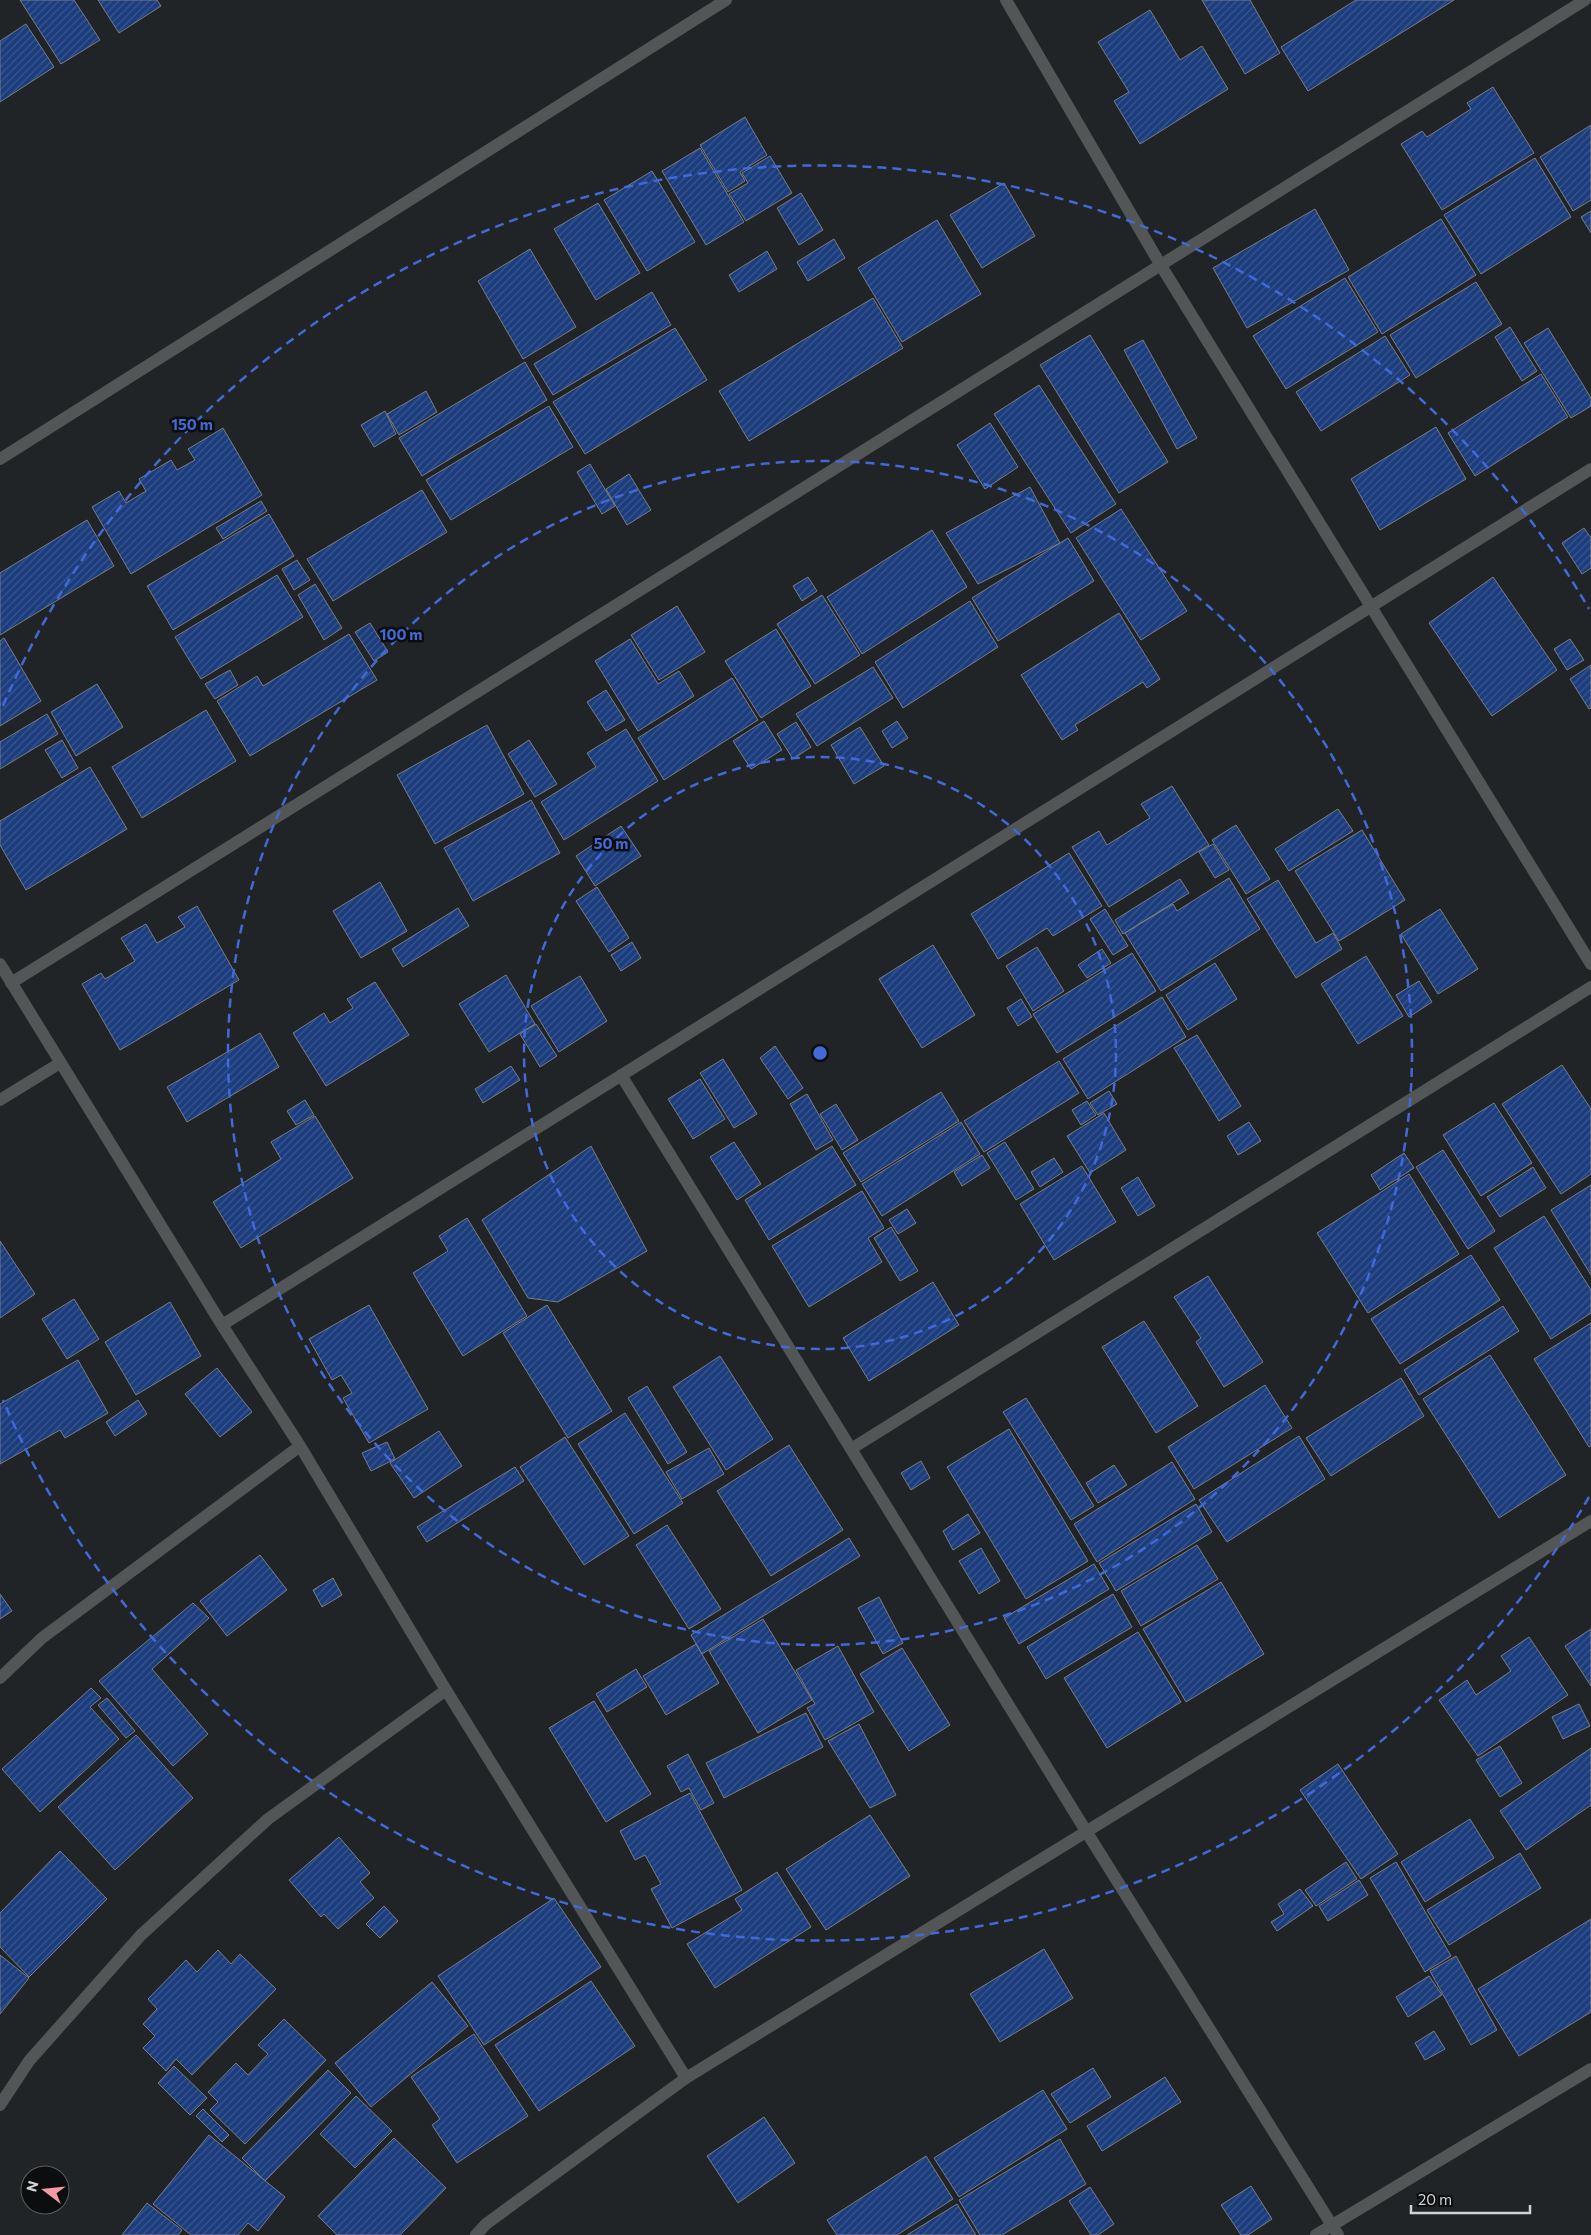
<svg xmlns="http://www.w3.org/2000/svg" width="1591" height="2235" font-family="Commissioner,sans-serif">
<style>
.building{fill:url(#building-hatch);stroke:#7a7d82}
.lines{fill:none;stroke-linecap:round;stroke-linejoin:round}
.street{stroke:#535657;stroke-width:12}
.ring{fill:none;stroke:#4169d7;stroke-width:2.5;stroke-dasharray:9 6}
.centre{fill:#4169d7;stroke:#0b0d0e;stroke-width:2.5}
.ring-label{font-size:15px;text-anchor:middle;font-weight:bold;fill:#4169d7;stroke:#0b0d0e;stroke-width:5;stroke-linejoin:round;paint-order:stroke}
</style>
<defs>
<pattern id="building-hatch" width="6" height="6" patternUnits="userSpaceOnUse" patternTransform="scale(1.25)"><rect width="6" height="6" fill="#1b3c7d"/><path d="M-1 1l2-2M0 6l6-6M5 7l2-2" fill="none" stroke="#3b578f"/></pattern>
</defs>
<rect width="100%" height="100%" fill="#202427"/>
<path class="building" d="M 20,0 L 74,0 L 100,40 L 61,64 Z
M 98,0 L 157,0 L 161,6 L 119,33 Z
M 1202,0 L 1250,0 L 1280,53 L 1245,74 Z
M 1356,0 L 1454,0 L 1308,91 L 1281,47 Z
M 1150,10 L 1180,60 L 1202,46 L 1228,89 L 1140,144 L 1114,101 L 1129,92 L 1098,42 Z
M 26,24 L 54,67 L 0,102 L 0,41 Z
M 1493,87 L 1534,153 L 1442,210 L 1401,144 L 1422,131 L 1427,137 L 1471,109 L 1467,103 Z
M 745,117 L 767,155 L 740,172 L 745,181 L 728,192 L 700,145 Z
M 1591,125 L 1591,200 L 1573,211 L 1540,157 Z
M 700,148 L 744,222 L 706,245 L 662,171 Z
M 770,156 L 792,193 L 746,221 L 729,194 L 748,183 L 742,173 Z
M 1535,158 L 1571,217 L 1481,274 L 1444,215 Z
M 652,171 L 695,242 L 647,271 L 604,200 Z
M 1004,183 L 1035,236 L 982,268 L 950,215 Z
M 801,193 L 823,230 L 799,245 L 777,208 Z
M 598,203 L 640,273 L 596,300 L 554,229 Z
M 1315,209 L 1349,270 L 1247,328 L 1213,268 Z
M 1591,211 L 1591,233 L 1581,217 Z
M 1441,219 L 1476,275 L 1382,334 L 1348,277 Z
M 937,220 L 981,294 L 902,342 L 858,268 Z
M 834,239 L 845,258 L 808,281 L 797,262 Z
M 530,249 L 576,327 L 523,359 L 478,281 Z
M 767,251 L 777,269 L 739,292 L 729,275 Z
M 1345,278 L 1378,332 L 1286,389 L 1253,336 Z
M 1476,282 L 1502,324 L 1416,378 L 1390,335 Z
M 652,292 L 671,325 L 553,395 L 534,364 Z
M 873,298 L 903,348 L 749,441 L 719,391 Z
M 1510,327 L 1537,371 L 1522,381 L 1495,337 Z
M 675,328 L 707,380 L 585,454 L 553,402 Z
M 1548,328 L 1591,398 L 1591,406 L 1571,418 L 1524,343 Z
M 1090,335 L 1168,462 L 1119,493 L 1040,365 Z
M 1385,336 L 1410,375 L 1321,431 L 1296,392 Z
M 1143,340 L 1197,438 L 1177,449 L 1124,350 Z
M 525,362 L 547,400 L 422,476 L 399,438 Z
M 1541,374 L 1568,417 L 1475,476 L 1448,433 Z
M 1039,385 L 1116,504 L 1071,533 L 994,414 Z
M 426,391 L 437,412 L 399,435 L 387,414 Z
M 549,406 L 573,447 L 451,520 L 426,480 Z
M 385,411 L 396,434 L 374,447 L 361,425 Z
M 990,423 L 1018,467 L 985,489 L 957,445 Z
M 1436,427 L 1466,479 L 1380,530 L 1351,479 Z
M 223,428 L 262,495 L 131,574 L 92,507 L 119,491 L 126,503 L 146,491 L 139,479 L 171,460 L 177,470 L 195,460 L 188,449 Z
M 590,464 L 615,506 L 602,514 L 577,472 Z
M 629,474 L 651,510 L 627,525 L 606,489 Z
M 1030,487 L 1060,543 L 978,584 L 946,533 Z
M 422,490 L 447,532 L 333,601 L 307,559 Z
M 261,501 L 267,511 L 223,539 L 216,528 Z
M 1121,509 L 1187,611 L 1141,640 L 1076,538 Z
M 269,514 L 294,556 L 173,630 L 147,586 Z
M 87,520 L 114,566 L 0,635 L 0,573 Z
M 1584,528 L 1591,538 L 1591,568 L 1582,574 L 1562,543 Z
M 932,530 L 967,587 L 862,654 L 827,597 Z
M 1068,538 L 1094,581 L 998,641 L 972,598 Z
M 297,560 L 310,580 L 294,590 L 282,569 Z
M 277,575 L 303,617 L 201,679 L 175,637 Z
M 808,577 L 817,591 L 802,601 L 793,586 Z
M 1493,577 L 1557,670 L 1492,716 L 1429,623 Z
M 315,584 L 342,628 L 324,640 L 298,595 Z
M 822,595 L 860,655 L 815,684 L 777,624 Z
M 970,601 L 998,647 L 903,708 L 875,662 Z
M 677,606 L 705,652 L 659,680 L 631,635 Z
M 1119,613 L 1160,679 L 1147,688 L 1143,682 L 1075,725 L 1078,730 L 1062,740 L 1021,675 Z
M 370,623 L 388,652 L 374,661 L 355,632 Z
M 776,629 L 811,686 L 761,718 L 725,661 Z
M 349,634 L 377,680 L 250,756 L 217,701 L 257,676 L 263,686 Z
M 4,638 L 41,701 L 0,726 L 0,641 Z
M 630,639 L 658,684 L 679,671 L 694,696 L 638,731 L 595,661 Z
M 1570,639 L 1584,660 L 1567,670 L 1554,649 Z
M 1591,665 L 1591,708 L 1589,709 L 1570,679 Z
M 873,667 L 893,698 L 817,746 L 796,714 Z
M 230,670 L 238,685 L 215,699 L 205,684 Z
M 732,678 L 758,720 L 664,780 L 638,738 Z
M 97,684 L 123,727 L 76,756 L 51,712 Z
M 606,690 L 625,720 L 606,731 L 587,702 Z
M 206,710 L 236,761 L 142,818 L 112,767 Z
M 47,714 L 58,734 L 0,769 L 0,742 Z
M 764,721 L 782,750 L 751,769 L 733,741 Z
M 897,721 L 908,738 L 892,748 L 882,731 Z
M 796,722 L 811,747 L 793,759 L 777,734 Z
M 487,725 L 524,794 L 435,844 L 397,775 Z
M 860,727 L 884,766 L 854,784 L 831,745 Z
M 626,729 L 658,781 L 564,840 L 541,802 L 596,767 L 587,753 Z
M 62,740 L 78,768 L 62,778 L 45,750 Z
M 529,740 L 557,784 L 535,797 L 508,754 Z
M 90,767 L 127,829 L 26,890 L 0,845 L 0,821 Z
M 1172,786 L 1209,845 L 1109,907 L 1072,847 L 1099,831 L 1107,845 L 1150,818 L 1141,804 Z
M 531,800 L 560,853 L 473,901 L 444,848 Z
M 1338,809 L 1353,831 L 1289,871 L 1275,849 Z
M 1236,825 L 1270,879 L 1246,894 L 1212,840 Z
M 621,826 L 641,856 L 595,886 L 576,856 Z
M 1362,830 L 1405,900 L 1339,941 L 1295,871 Z
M 1213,844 L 1229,870 L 1215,878 L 1199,852 Z
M 1069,853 L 1102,906 L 1053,936 L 1047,928 L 998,959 L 971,914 Z
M 1229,878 L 1260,929 L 1161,991 L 1125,933 L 1173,904 L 1177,911 Z
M 1180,879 L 1189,893 L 1123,934 L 1115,920 Z
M 1278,880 L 1316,943 L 1333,933 L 1342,949 L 1296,978 L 1247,899 Z
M 380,882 L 407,931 L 361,958 L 333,911 Z
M 597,887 L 629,938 L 609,952 L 576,901 Z
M 197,906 L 239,980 L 120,1050 L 82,984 L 101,973 L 105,979 L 135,961 L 121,938 L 146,924 L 157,943 L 185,927 L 178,917 Z
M 458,908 L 469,926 L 403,967 L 392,949 Z
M 1105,909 L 1128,946 L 1113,955 L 1090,919 Z
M 1440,909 L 1478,969 L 1438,994 L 1401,934 Z
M 632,942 L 641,958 L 621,971 L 611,955 Z
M 933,945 L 975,1015 L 922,1048 L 879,979 Z
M 1037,947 L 1064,991 L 1033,1011 L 1006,966 Z
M 1102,949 L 1111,963 L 1087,978 L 1078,965 Z
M 1132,953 L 1156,991 L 1057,1053 L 1033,1014 Z
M 1366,956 L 1403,1016 L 1358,1044 L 1321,984 Z
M 1215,963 L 1237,999 L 1188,1030 L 1166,995 Z
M 506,975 L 535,1024 L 489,1052 L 459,1004 Z
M 580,976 L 607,1021 L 559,1052 L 531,1006 Z
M 1419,981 L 1432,1002 L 1409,1017 L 1396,995 Z
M 375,982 L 409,1035 L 326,1086 L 293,1033 L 324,1013 L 330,1023 L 353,1008 L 347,999 Z
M 1162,997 L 1186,1037 L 1088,1099 L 1063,1059 Z
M 1021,999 L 1032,1017 L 1018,1026 L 1007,1008 Z
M 536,1024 L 557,1056 L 540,1067 L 520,1034 Z
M 260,1033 L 279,1067 L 187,1122 L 167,1087 Z
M 1197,1035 L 1241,1106 L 1219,1121 L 1174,1048 Z
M 775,1046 L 803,1088 L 788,1099 L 760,1058 Z
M 723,1059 L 757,1114 L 734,1128 L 700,1073 Z
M 1059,1061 L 1079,1093 L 984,1152 L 964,1121 Z
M 1562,1065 L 1591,1109 L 1591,1174 L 1561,1194 L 1502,1104 Z
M 511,1066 L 520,1080 L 483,1103 L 475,1089 Z
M 700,1079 L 725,1119 L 693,1139 L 668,1099 Z
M 1109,1091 L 1117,1104 L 1098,1115 L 1090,1103 Z
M 941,1092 L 959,1121 L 861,1182 L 843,1153 Z
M 807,1094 L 833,1140 L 816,1150 L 790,1104 Z
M 305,1100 L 314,1115 L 296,1125 L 287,1111 Z
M 1087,1101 L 1096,1115 L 1081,1125 L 1072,1110 Z
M 1494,1103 L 1532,1163 L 1481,1196 L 1443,1135 Z
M 836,1104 L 858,1140 L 842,1150 L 820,1114 Z
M 1104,1113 L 1126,1150 L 1090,1173 L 1067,1136 Z
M 315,1116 L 353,1178 L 241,1248 L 213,1202 L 281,1159 L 271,1142 Z
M 961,1122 L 980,1154 L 882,1216 L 862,1184 Z
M 1249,1122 L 1261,1141 L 1238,1155 L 1227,1136 Z
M 734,1142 L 761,1184 L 737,1200 L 710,1157 Z
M 1005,1142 L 1034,1189 L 1016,1200 L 987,1153 Z
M 591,1146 L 647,1251 L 558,1302 L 528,1298 L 482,1220 Z
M 832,1146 L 856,1185 L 769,1240 L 745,1200 Z
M 1443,1150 L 1495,1231 L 1468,1249 L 1416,1167 Z
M 1404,1153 L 1414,1168 L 1380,1190 L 1371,1175 Z
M 982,1155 L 990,1168 L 962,1186 L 954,1172 Z
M 1054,1158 L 1063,1172 L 1040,1187 L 1031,1172 Z
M 1082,1166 L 1116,1222 L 1054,1260 L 1020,1204 Z
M 1533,1167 L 1546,1188 L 1500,1217 L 1487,1197 Z
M 1409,1174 L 1459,1254 L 1368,1313 L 1317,1233 Z
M 1138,1177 L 1155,1206 L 1138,1216 L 1121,1188 Z
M 1591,1185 L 1591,1275 L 1551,1210 Z
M 862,1191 L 884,1228 L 868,1238 L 882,1262 L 809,1307 L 772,1246 Z
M 907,1209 L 916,1223 L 898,1234 L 889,1220 Z
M 1544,1216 L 1591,1290 L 1591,1313 L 1551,1339 L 1494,1248 Z
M 467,1218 L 527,1316 L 463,1356 L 413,1273 L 448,1251 L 439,1236 Z
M 891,1227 L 918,1271 L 900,1281 L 874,1238 Z
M 0,1241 L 35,1294 L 0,1318 Z
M 1471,1255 L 1500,1300 L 1400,1364 L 1371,1319 Z
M 1208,1276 L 1263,1362 L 1224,1387 L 1196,1342 L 1201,1338 L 1174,1297 Z
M 933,1282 L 959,1325 L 869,1381 L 843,1338 Z
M 74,1299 L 99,1339 L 67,1359 L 42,1319 Z
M 170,1302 L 201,1356 L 136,1395 L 105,1342 Z
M 369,1305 L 428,1409 L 369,1443 L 343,1398 L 352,1393 L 341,1375 L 332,1380 L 309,1339 Z
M 547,1305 L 612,1411 L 568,1438 L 503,1333 Z
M 1503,1306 L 1519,1331 L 1419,1395 L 1404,1370 Z
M 1144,1321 L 1198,1406 L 1156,1433 L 1102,1347 Z
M 1591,1323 L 1591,1446 L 1589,1447 L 1534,1359 Z
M 1490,1355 L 1566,1475 L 1499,1518 L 1423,1399 Z
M 720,1356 L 773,1439 L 726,1470 L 673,1387 Z
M 78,1360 L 108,1413 L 65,1438 L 60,1430 L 0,1464 L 0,1404 Z
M 217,1368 L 252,1412 L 220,1437 L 185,1394 Z
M 1401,1378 L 1424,1416 L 1331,1476 L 1306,1438 Z
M 1265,1385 L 1292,1428 L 1194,1489 L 1168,1447 Z
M 647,1386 L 687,1452 L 668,1464 L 628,1398 Z
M 1026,1398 L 1094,1506 L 1071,1520 L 1003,1412 Z
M 138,1400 L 147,1414 L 115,1436 L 106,1422 Z
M 625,1413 L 683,1503 L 634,1534 L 578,1444 Z
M 1009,1429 L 1088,1561 L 1026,1599 L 947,1467 Z
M 439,1431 L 462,1466 L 414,1498 L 390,1463 Z
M 1299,1436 L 1325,1479 L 1227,1542 L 1199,1500 Z
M 565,1437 L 629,1536 L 584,1565 L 520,1467 Z
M 387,1442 L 395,1459 L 371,1471 L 362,1453 Z
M 789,1445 L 843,1530 L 771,1576 L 717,1491 Z
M 709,1448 L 724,1474 L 682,1499 L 666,1472 Z
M 921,1461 L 930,1478 L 911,1490 L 901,1473 Z
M 1172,1462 L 1195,1499 L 1097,1562 L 1074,1524 Z
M 1114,1465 L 1127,1485 L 1098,1503 L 1086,1483 Z
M 515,1467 L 524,1481 L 427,1542 L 417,1527 Z
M 1196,1504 L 1212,1532 L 1116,1591 L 1099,1563 Z
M 968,1514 L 980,1533 L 953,1550 L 943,1531 Z
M 667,1525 L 721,1609 L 689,1629 L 636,1545 Z
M 849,1538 L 860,1556 L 702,1654 L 691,1635 Z
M 1197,1545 L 1218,1579 L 1141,1626 L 1121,1591 Z
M 981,1548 L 1000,1581 L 979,1594 L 959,1561 Z
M 260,1555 L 287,1590 L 227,1636 L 200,1601 Z
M 1094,1564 L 1109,1589 L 1019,1644 L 1004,1618 Z
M 333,1578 L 342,1595 L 322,1607 L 313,1590 Z
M 1221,1582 L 1264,1654 L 1186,1702 L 1143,1629 Z
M 0,1594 L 12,1611 L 0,1619 Z
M 1113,1594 L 1132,1627 L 1046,1679 L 1027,1647 Z
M 879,1597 L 903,1643 L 883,1654 L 858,1608 Z
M 193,1603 L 209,1618 L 152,1669 L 208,1734 L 173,1766 L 99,1681 Z
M 763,1619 L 812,1700 L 758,1733 L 709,1651 Z
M 1591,1629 L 1591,1686 L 1565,1646 Z
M 1138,1632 L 1181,1702 L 1107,1748 L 1064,1678 Z
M 1529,1637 L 1568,1695 L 1478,1756 L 1439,1700 L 1467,1680 L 1476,1695 L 1511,1671 L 1501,1656 Z
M 696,1644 L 719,1683 L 666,1715 L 643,1676 Z
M 838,1646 L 874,1712 L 825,1740 L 807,1708 L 815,1704 L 796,1670 Z
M 902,1648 L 950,1725 L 909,1751 L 860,1674 Z
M 636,1669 L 647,1687 L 607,1712 L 596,1694 Z
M 91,1688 L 101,1698 L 90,1707 L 119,1739 L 40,1812 L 2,1769 Z
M 107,1698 L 135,1731 L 126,1738 L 98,1705 Z
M 594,1701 L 651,1794 L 606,1822 L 549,1728 Z
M 1579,1704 L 1590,1726 L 1563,1739 L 1552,1717 Z
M 806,1713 L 823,1747 L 724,1798 L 706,1763 Z
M 859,1724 L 896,1795 L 870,1808 L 828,1741 Z
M 136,1735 L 193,1798 L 115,1870 L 58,1807 Z
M 1500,1746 L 1522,1783 L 1500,1797 L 1476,1760 Z
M 1591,1748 L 1591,1805 L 1526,1850 L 1500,1811 Z
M 688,1754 L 714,1803 L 701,1810 L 689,1788 L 681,1792 L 667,1766 Z
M 1338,1764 L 1398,1854 L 1361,1879 L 1300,1790 Z
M 690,1793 L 742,1890 L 672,1928 L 651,1889 L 661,1884 L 645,1855 L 635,1860 L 620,1831 Z
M 870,1815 L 910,1876 L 826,1930 L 786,1869 Z
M 1470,1819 L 1494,1858 L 1425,1902 L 1401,1862 Z
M 339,1837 L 370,1873 L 360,1882 L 374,1898 L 338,1929 L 324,1914 L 321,1917 L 289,1880 Z
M 60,1851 L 107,1899 L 29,1977 L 0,1947 L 0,1913 Z
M 1520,1853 L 1541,1888 L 1449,1945 L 1427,1910 Z
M 1346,1862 L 1357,1879 L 1316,1906 L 1305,1890 Z
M 1396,1862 L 1451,1956 L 1425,1972 L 1370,1878 Z
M 777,1872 L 811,1927 L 715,1988 L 687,1944 L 742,1910 L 735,1899 Z
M 1359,1880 L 1368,1895 L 1328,1921 L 1319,1906 Z
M 1300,1889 L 1313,1906 L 1277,1931 L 1271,1922 L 1284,1914 L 1278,1904 Z
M 554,1898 L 601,1967 L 484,2045 L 438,1976 Z
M 384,1906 L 398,1921 L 380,1938 L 366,1924 Z
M 1591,1919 L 1591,2012 L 1519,2056 L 1478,1989 Z
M 1044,1949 L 1073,1998 L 1000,2042 L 970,1994 Z
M 218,1950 L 231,1964 L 240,1954 L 276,1989 L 192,2075 L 176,2059 L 166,2071 L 143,2048 L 155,2036 L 143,2024 L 157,2009 L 148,1999 L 186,1960 L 197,1972 Z
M 0,1955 L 29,1978 L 0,2014 Z
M 1456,1956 L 1497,2030 L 1471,2045 L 1430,1971 Z
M 1429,1976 L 1442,1995 L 1408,2017 L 1396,1997 Z
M 591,1981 L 635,2046 L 539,2111 L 495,2045 Z
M 432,1982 L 468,2026 L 371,2107 L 335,2063 Z
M 284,2019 L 326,2060 L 245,2144 L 210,2110 L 218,2102 L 208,2092 L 236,2063 L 248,2075 L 268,2054 L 258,2045 Z
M 1434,2031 L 1445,2049 L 1425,2060 L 1415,2043 Z
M 474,2034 L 528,2116 L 457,2163 L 432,2125 L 440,2119 L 411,2077 Z
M 174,2066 L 207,2098 L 190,2115 L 158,2083 Z
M 1093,2068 L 1111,2097 L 1070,2123 L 1051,2094 Z
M 328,2070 L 351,2093 L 265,2181 L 242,2158 Z
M 1165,2077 L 1181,2102 L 1102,2151 L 1087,2126 Z
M 1043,2090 L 1067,2129 L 959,2197 L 934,2158 Z
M 356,2096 L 392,2131 L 355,2168 L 320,2134 Z
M 203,2109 L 229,2135 L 222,2142 L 196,2116 Z
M 764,2117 L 795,2163 L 738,2203 L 707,2156 Z
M 209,2135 L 285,2197 L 258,2231 L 248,2223 L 238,2235 L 191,2235 L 153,2204 Z
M 394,2138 L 446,2188 L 400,2235 L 337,2235 L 318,2216 Z
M 1060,2139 L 1086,2184 L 1002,2235 L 980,2235 L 959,2200 Z
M 926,2156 L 953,2199 L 897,2235 L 837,2235 L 827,2220 Z
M 1251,2186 L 1272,2219 L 1248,2235 L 1241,2235 L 1221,2205 Z
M 1090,2187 L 1114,2224 L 1098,2235 L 1091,2235 L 1069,2201 Z
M 147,2203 L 182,2230 L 178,2235 L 122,2235 Z
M 957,2204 L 976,2235 L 907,2235 Z"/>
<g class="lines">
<path class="street" d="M 1006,0 L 1160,264 L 1591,964
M 0,459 L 726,0
M 0,964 L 222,1325 L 300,1446 L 446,1690 L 686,2078
M 11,983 L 1585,0
M 621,1075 L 1086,1831 L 1338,2235
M 0,1100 L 60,1063
M 222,1325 L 1591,469
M 851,1449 L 1591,987
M 0,1678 L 42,1638 L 300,1446
M 0,2105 L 29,2061 L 141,1935 L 268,1819 L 446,1690
M 476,2235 L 486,2224 L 686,2078 L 1591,1521
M 1316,2235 L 1591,2069"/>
</g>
<g class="ring">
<circle cx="820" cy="1053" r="296"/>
<circle cx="820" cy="1053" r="592"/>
<path d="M1589 1497A888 888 0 0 1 3 1400M3 706A888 888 0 0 1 1589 609"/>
</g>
<circle cx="820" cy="1053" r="8" class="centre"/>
<g class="ring-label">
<text x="192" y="430">150 m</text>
<text x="401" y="640">100 m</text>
<text x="611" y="849">50 m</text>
</g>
<g transform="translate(45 2190) rotate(286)"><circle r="24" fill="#0b0d0e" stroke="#5a5c5e"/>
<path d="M0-4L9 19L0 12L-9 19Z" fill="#f49aa7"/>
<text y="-8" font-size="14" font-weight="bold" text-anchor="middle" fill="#d0d3d5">N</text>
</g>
<path d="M1411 2205v8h119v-8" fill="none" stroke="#d0d3d5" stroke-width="2.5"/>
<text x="1418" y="2205" font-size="15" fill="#d0d3d5" stroke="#0b0d0e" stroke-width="4" paint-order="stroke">20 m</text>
</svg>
